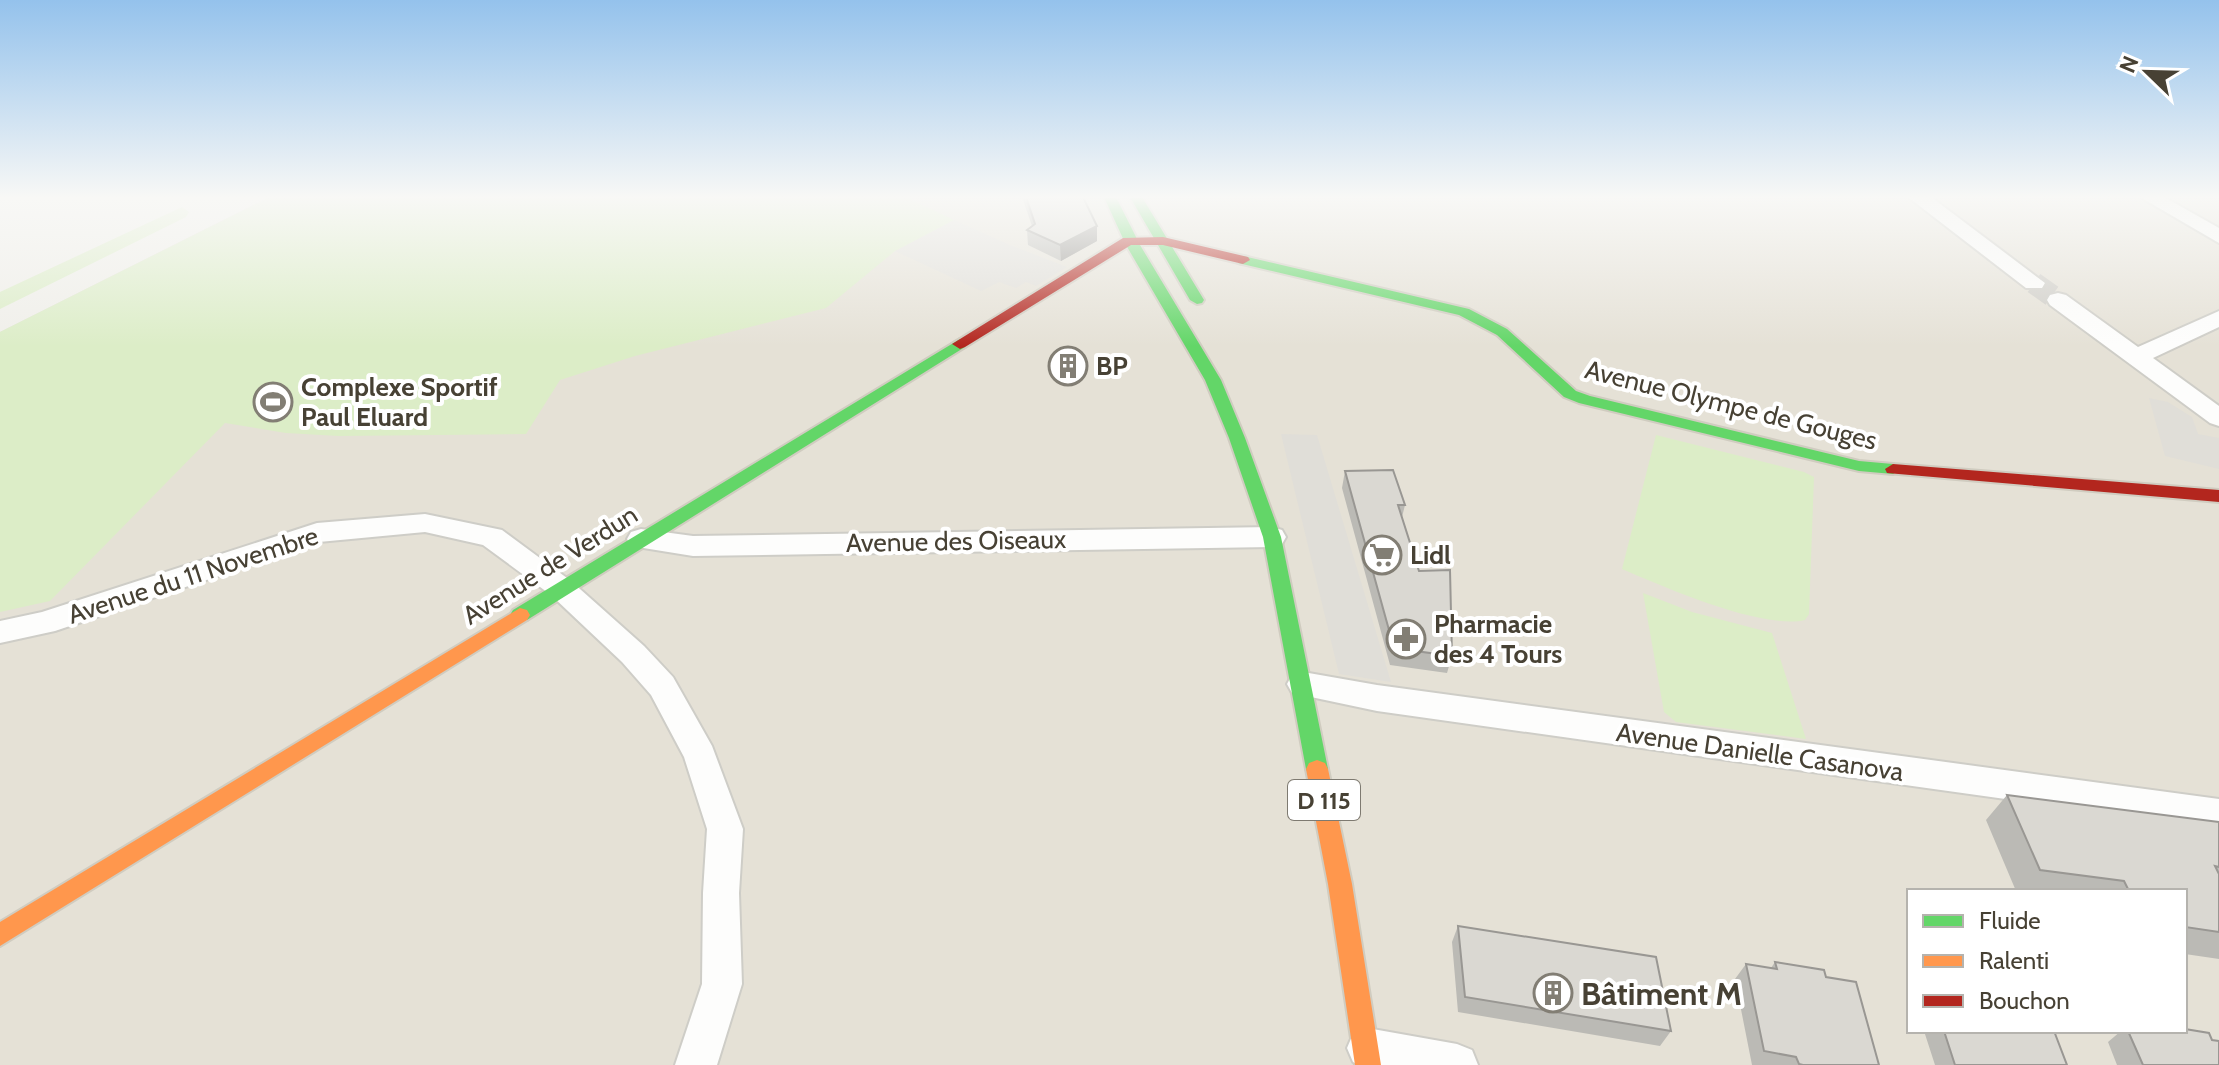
<svg xmlns="http://www.w3.org/2000/svg" width="2219" height="1065" font-family="Cabin,sans-serif">
<style>
.residential{fill:#e5e1d6;fill-rule:evenodd}
.industrial{fill:#e0ded8}
.green{fill:#dcedc7}
.lines{fill:none;stroke-linecap:round;stroke-linejoin:round}
.street-tunnel{stroke:#ceccc6;stroke-width:22;stroke-dasharray:22 11;stroke-linecap:butt}
.street-casing{stroke:#cecdc7;stroke-width:4}
.fast-casing{stroke:#d0ccc0;stroke-width:4}
.slow-casing{stroke:#d0ccc0;stroke-width:4}
.jam-casing{stroke:#d0ccc0;stroke-width:4}
.street{fill:#fdfdfc;fill-rule:evenodd}
.fast{fill:#63d668;fill-rule:evenodd}
.slow{fill:#ff974d;fill-rule:evenodd}
.jam{fill:#b3261e;fill-rule:evenodd}
.wall{fill:#bbbab5}
.shaded-wall{fill:#999793}
.building{fill:#dad8d2;stroke:#999793;stroke-width:2}
.labels{text-anchor:middle;dominant-baseline:central;stroke-width:8;stroke-linejoin:round;paint-order:stroke}
.shield{fill:#fff;stroke:#7e7a71;stroke-width:2}
.shield-label{font-size:24px;font-weight:bold;fill:#474134}
.poi-label{font-size:26px;font-weight:bold;fill:#474134;stroke:#fff;text-anchor:start}
.street-label{font-size:26px;fill:#474134;stroke:#fff}
.near-poi-label{font-size:32px;font-weight:bold;fill:#474134;stroke:#fff;text-anchor:start}
</style>
<rect width="100%" height="100%" fill="#f0efea"/>
<path class="residential" d="M 269,197 L 2219,197 L 2219,1065 L 0,1065 L 0,332 ZM 1909,891 L 2185,891 L 2185,1031 L 1909,1031 Z"/>
<path class="industrial" d="M 954,220 L 1010,245 L 1067,267 L 1036,286 L 1026,282 L 1016,288 L 999,282 L 981,291 L 895,251 Z
M 2149,398 L 2168,402 L 2192,417 L 2198,434 L 2219,438 L 2219,469 L 2165,456 Z
M 1281,434 L 1317,435 L 1391,682 L 1339,674 Z"/>
<path class="green" d="M 270,197 L 911,197 L 912,200 L 954,220 L 895,251 L 826,308 L 635,356 L 560,380 L 526,434 L 339,436 L 286,433 L 225,423 L 50,601 L 0,612 L 0,332 Z
M 182,207 L 189,212 L 186,217 L 0,309 L 0,292 Z
M 1656,435 L 1804,472 L 1814,477 L 1809,614 L 1805,620 C 1762,630 1664,587 1622,569 Z
M 1643,593 L 1692,612 L 1772,633 L 1806,739 L 1676,722 L 1664,712 Z"/>
<g class="lines">
<path class="street-tunnel" d="M 2034,283 L 2058,300"/>
<g class="street-casing">
<path id="street" d="M 1908,197 L 1931,197 L 2045,283 L 2042,288 L 2026,288 Z
M 2140,197 L 2164,197 L 2219,228 L 2219,243 Z
M 2058,293 L 2066,295 L 2138,347 L 2219,311 L 2219,327 L 2153,358 L 2219,406 L 2219,426 L 2210,423 L 2050,305 L 2047,300 L 2050,295 Z
M 425,514 L 502,530 L 571,581 L 644,646 L 673,677 L 712,746 L 743,829 L 739,893 L 742,984 L 717,1065 L 675,1065 L 702,984 L 703,893 L 707,829 L 684,757 L 651,695 L 622,662 L 551,595 L 483,545 L 425,532 L 319,542 L 55,631 L 0,643 L 0,621 L 42,612 L 317,523 Z
M 1272,527 L 1282,530 L 1286,537 L 1282,544 L 1272,547 L 693,556 L 631,546 L 627,539 L 631,532 L 641,529 L 693,536 Z
M 1303,672 L 1377,685 L 2219,799 L 2219,829 L 1377,711 L 1292,693 L 1287,684 L 1292,675 Z
M 1367,1028 L 1457,1044 L 1472,1050 L 1478,1065 L 1359,1065 L 1353,1062 L 1347,1048 L 1353,1034 Z"/>
</g>
<g class="fast-casing">
<path id="fast" d="M 1104,197 L 1116,197 L 1140,245 L 1221,380 L 1245,438 L 1281,537 L 1328,769 L 1325,775 L 1317,778 L 1309,775 L 1306,769 L 1263,537 L 1229,438 L 1205,380 L 1126,245 Z
M 1130,197 L 1142,197 L 1204,300 L 1202,303 L 1197,304 L 1190,300 Z
M 1243,256 L 1469,309 L 1507,329 L 1576,391 L 1590,396 L 1859,461 L 1893,464 L 1901,469 L 1893,474 L 1859,471 L 1579,403 L 1564,397 L 1497,335 L 1459,315 L 1238,263 L 1238,257 Z
M 960,339 L 965,341 L 965,347 L 527,620 L 513,620 L 510,615 L 513,610 Z"/>
</g>
<g class="slow-casing">
<path id="slow" d="M 520,608 L 527,610 L 530,615 L 527,620 L 0,946 L 0,922 Z
M 1317,760 L 1325,763 L 1328,769 L 1352,884 L 1381,1065 L 1355,1065 L 1328,884 L 1306,769 L 1309,763 Z"/>
</g>
<g class="jam-casing">
<path id="jam" d="M 1163,237 L 1248,257 L 1250,260 L 1243,264 L 1163,245 L 1131,245 L 965,347 L 960,349 L 952,344 L 1123,238 Z
M 1893,464 L 2219,490 L 2219,502 L 1887,473 L 1885,469 Z"/>
</g>
<use href="#street" class="street"/>
<use href="#fast" class="fast"/>
<use href="#slow" class="slow"/>
<use href="#jam" class="jam"/>
</g>
<path class="wall" d="M 1022,197 L 1083,197 L 1097,226 L 1097,241 L 1061,261 L 1028,245 L 1027,230 L 1032,226 Z
M 1345,471 L 1405,505 L 1402,517 L 1419,571 L 1452,656 L 1447,673 L 1390,665 L 1342,488 Z
M 2007,795 L 2219,822 L 2219,959 L 2185,954 L 2185,891 L 2016,891 L 1986,820 Z
M 1458,926 L 1671,1031 L 1660,1046 L 1458,1012 L 1452,942 Z
M 1775,962 L 1826,977 L 1879,1065 L 1752,1065 L 1735,979 L 1746,964 L 1771,968 Z
M 1924,1031 L 2054,1031 L 2067,1065 L 1935,1065 Z
M 2121,1031 L 2185,1031 L 2219,1065 L 2117,1065 L 2108,1042 Z"/>
<path class="shaded-wall" d="M 1097,226 L 1097,241 L 1061,261 L 1060,245 Z"/>
<path class="building" d="M 1026,197 L 1083,197 L 1097,226 L 1060,245 L 1027,230 L 1035,224 Z
M 1393,470 L 1405,505 L 1398,505 L 1419,571 L 1450,570 L 1452,656 L 1394,648 L 1345,471 Z
M 2007,795 L 2219,822 L 2219,867 L 2215,866 L 2219,874 L 2219,932 L 2185,927 L 2185,891 L 2129,891 L 2124,881 L 2040,870 Z
M 1458,926 L 1656,957 L 1671,1031 L 1465,997 Z
M 1775,962 L 1824,970 L 1826,977 L 1856,982 L 1879,1065 L 1803,1065 L 1799,1064 L 1796,1057 L 1764,1051 L 1746,964 L 1777,969 Z
M 2185,1029 L 2209,1033 L 2212,1040 L 2219,1041 L 2219,1065 L 2143,1065 L 2128,1031 L 2159,1032 L 2158,1031 L 2185,1031 Z
M 1944,1031 L 2054,1031 L 2067,1065 L 1955,1065 Z"/>
<linearGradient id="sky" x2="0" y2="1"><stop stop-color="#94c2ec"/><stop offset="0.57" stop-color="#f8f8f6"/><stop offset="1" stop-color="#f8f8f6" stop-opacity="0"/></linearGradient>
<rect width="2219" height="346" fill="url(#sky)"/>
<defs>
<g id="building-ring" transform="scale(2)"><circle r="9.5" fill="#fff" stroke="#827e74" stroke-width="1.5"/><path d="M-4-6H4V6H1V3H-1V6H-4ZM-2.5-4.3h1.7v1.8h-1.7ZM.8-4.3h1.7v1.8H.8ZM-2.5-1h1.7V.8h-1.7ZM.8-1h1.7V.8H.8Z" fill="#827e74"/></g>
<g id="stadium-ring" transform="scale(2)"><circle r="9.5" fill="#fff" stroke="#827e74" stroke-width="1.5"/><path d="M0-5a6.5 5 0 1 0 0 10a6.5 5 0 1 0 0-10ZM-3.5-1.8h7v3.6h-7Z" fill="#827e74"/></g>
<g id="supermarket-ring" transform="scale(2)"><circle r="9.5" fill="#fff" stroke="#827e74" stroke-width="1.5"/><path d="M-6-5.5h2.5l.6 2H6L4.5 2H-2.5L-4.4-4H-6ZM-1.5 3.2a1.3 1.3 0 1 0 .1 0ZM3 3.2a1.3 1.3 0 1 0 .1 0Z" fill="#827e74"/></g>
<g id="pharmacy-ring" transform="scale(2)"><circle r="9.5" fill="#fff" stroke="#827e74" stroke-width="1.5"/><path d="M-2-6h4v4h4v4h-4v4h-4v-4h-4v-4h4Z" fill="#827e74"/></g>
</defs>
<g fill-rule="evenodd">
<use href="#building-ring" x="1068" y="366"/>
<use href="#stadium-ring" x="273" y="402"/>
<use href="#supermarket-ring" x="1382" y="555"/>
<use href="#pharmacy-ring" x="1406" y="639"/>
<use href="#building-ring" x="1553" y="993"/>
</g>
<g class="labels">
<rect class="shield" x="1288" y="780" width="72" height="40" rx="6"/>
<g class="shield-label">
<text x="1324" y="800">D 115</text>
</g>
<g class="poi-label">
<text x="1096" y="366">BP</text>
<text x="301" y="387">Complexe Sportif<tspan x="301" dy="30">Paul Eluard</tspan></text>
<text x="1410" y="555">Lidl</text>
<text x="1434" y="624">Pharmacie<tspan x="1434" dy="30">des 4 Tours</tspan></text>
</g>
<g class="street-label">
<text transform="translate(1731 405) rotate(14)">Avenue Olympe de Gouges</text>
<text transform="translate(956 541) rotate(-1)">Avenue des Oiseaux</text>
<text transform="translate(550 565) rotate(-32)">Avenue de Verdun</text>
<text transform="translate(193 575) rotate(-18)">Avenue du 11 Novembre</text>
<text transform="translate(1760 752) rotate(8)">Avenue Danielle Casanova</text>
</g>
<g class="near-poi-label">
<text x="1581" y="993">Bâtiment M</text>
</g>
</g>
<rect x="1907" y="889" width="280" height="144" fill="#ffffff" stroke="#b5b3ae" stroke-width="2"/>
<rect x="1923" y="915" width="40" height="12" fill="#63d668" stroke="#b5b3ae" stroke-width="2"/>
<text x="1979" y="929" font-size="24" fill="#474134">Fluide</text>
<rect x="1923" y="955" width="40" height="12" fill="#ff974d" stroke="#b5b3ae" stroke-width="2"/>
<text x="1979" y="969" font-size="24" fill="#474134">Ralenti</text>
<rect x="1923" y="995" width="40" height="12" fill="#b3261e" stroke="#b5b3ae" stroke-width="2"/>
<text x="1979" y="1009" font-size="24" fill="#474134">Bouchon</text>
<g transform="translate(2147 72) rotate(293)" stroke="#ffffff" stroke-width="6" paint-order="stroke">
<path d="M0-6L14 30L0 20L-14 30Z" fill="#474134"/>
<text y="-12" font-size="22" font-weight="bold" text-anchor="middle" fill="#474134">N</text>
</g>
</svg>
